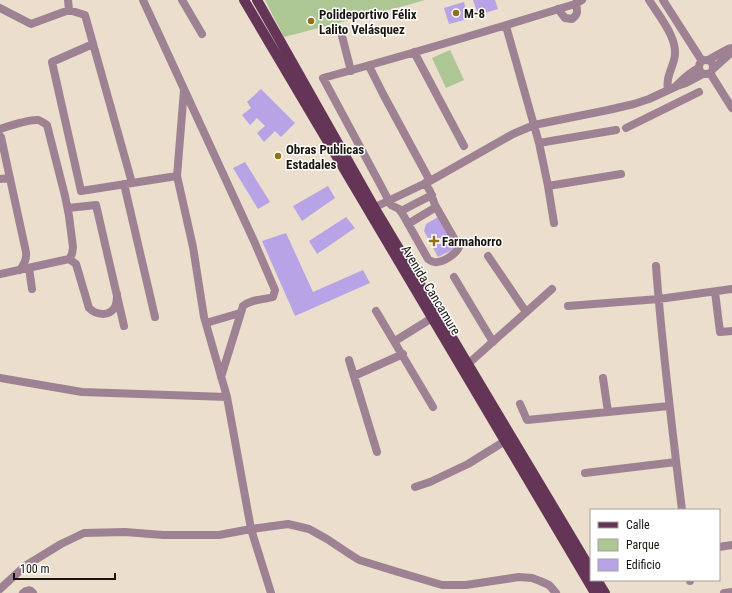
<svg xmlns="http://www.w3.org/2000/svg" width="732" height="593" font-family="'Roboto Condensed',sans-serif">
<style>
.green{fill:#adc794}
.building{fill:#b7a3e6}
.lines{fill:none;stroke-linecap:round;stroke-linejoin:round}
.minor{stroke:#9e8294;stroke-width:8}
.major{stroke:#643556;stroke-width:10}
.poi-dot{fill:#927118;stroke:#fff;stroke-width:1.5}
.labels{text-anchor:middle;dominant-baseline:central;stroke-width:3;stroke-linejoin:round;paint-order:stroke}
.poi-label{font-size:13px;font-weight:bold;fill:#19150e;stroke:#fff;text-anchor:start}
.street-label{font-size:13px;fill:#19150e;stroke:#fff}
</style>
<rect width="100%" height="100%" fill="#ebdecc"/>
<path class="green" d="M 265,0 L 425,0 L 408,5 L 284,37 Z
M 450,50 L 464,80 L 446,88 L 432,58 Z"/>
<path class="building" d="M 473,0 L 495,0 L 498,9 L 478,15 Z
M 464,2 L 468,19 L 449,24 L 444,8 Z
M 261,89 L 295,123 L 281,137 L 275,131 L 264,142 L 257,133 L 265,126 L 257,118 L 250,125 L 242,115 L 251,108 L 247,102 Z
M 245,162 L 270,202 L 258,209 L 233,168 Z
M 328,186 L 335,198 L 302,221 L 293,206 Z
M 440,216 L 458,247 L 438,257 L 424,231 L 426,224 Z
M 346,217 L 355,228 L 317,254 L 309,241 Z
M 286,233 L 313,292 L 363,270 L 370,283 L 295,316 L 262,241 Z"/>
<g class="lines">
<path class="minor" d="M 68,0 L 69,10
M 143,0 L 254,241 L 275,290 L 273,297 C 263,300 251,299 243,306 L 221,377
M 182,0 L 202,34
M 649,0 C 659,16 680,40 674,60 C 671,71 666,78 668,90
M 663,0 L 702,61
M 0,8 L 31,24 L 69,10 L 85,15 L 132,183
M 558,9 L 565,18 L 572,19 C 579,14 577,10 576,3
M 506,26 L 539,143 L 548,186 L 554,223
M 342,36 L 351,71
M 93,44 L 52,62 L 81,191 L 177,176
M 414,52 L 464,146
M 708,60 L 728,49 L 732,48
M699 67a7 7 0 1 1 14 0a7 7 0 1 1-14 0Z
M 369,66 L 383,94 L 430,181
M 713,69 L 732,52
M 710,73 L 732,108
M 677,85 C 684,78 690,72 699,68
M 184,90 L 177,176 L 193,247 L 204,317 L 227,397 L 251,529 L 271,593
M 626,128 L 699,92
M 0,129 C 9,126 29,119 38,120 C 41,121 44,123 47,125 L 65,196 L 69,216 L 73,247 L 72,254 L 69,259
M 0,136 L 1,137 L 26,252 C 27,259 24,264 20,270
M 539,143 L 616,130
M 0,179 L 10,178
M 425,183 L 430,191 L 435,205 L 459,247 C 457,253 444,262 437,262 C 434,263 431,261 428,259 L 402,213 L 399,209 L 391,205 L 380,184 L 323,78 C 408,55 491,30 575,4 L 582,0
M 124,184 L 155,317
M 548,186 L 621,174
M 68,208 L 96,205 L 124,326
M 369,210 L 430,181 L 513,134 L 534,125 L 608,110 L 634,104 L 649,99 L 677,86 L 686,83 L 703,74
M 401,211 L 432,195
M 408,224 L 436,207
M 488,256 L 526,312
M 656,266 C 662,348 672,429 682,510
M 29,268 L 32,289
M 0,274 L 69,259 L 76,264 L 89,308 C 96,315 109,317 115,307 C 117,303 117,299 117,294
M 454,277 L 493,342
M 715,292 L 720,332 L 732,331
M 568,306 L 659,299 L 732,289
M 376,311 L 433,407
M 206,323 L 240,313
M 395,341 L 432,318
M 349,360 L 377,452
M 468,364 L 552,289
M 354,376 L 403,354
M 0,378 L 82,392 L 227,397
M 603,378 L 608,412
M 520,404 L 527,420 L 669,406
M 585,473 L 676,462
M 415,487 L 430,482 L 468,464 L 505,441
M 719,547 L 732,545
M 690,580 L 690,581
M 0,589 L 25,566 L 61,544 L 84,533 L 125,532 L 163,535 L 219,535 L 251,529 L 288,524 L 309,529 L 327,539 L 348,553 L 359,560 L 398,572 L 442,585 L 466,585 L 519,577 L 532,578 L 540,581 L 549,585 L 556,593
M 23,593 C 26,590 30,589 33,593
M 724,593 L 732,592"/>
<path class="major" d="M 244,0 L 595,593
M 257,0 L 374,207 L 591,570
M 597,580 L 605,593"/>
</g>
<g class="poi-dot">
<circle cx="456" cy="13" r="4"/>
<circle cx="311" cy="21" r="4"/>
<circle cx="278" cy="156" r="4"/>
<path d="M432 235h4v4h4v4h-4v4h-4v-4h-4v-4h4z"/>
</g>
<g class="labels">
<g class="poi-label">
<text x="464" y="13">M-8</text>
<text x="319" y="14">Polideportivo Félix<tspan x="319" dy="15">Lalito Velásquez</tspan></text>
<text x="286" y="149">Obras Publicas<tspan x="286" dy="15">Estadales</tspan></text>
<text x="442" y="241">Farmahorro</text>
</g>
<g class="street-label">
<text transform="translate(431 290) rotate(59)">Avenida Cancamure</text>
</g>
</g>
<rect x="590" y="509" width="130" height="72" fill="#ffffff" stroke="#a3a19f"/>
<rect x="598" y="522" width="20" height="6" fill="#643556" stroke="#a3a19f"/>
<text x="626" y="529" font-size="12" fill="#19150e">Calle</text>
<rect x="598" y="539" width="20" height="12" fill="#adc794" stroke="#a3a19f"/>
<text x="626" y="549" font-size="12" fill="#19150e">Parque</text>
<rect x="598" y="559" width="20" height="12" fill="#b7a3e6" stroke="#a3a19f"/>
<text x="626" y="569" font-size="12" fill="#19150e">Edificio</text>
<path d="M14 573v6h101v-6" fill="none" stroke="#19150e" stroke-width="2"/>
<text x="20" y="573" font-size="12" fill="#19150e" stroke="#ffffff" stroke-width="3" paint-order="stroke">100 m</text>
</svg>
